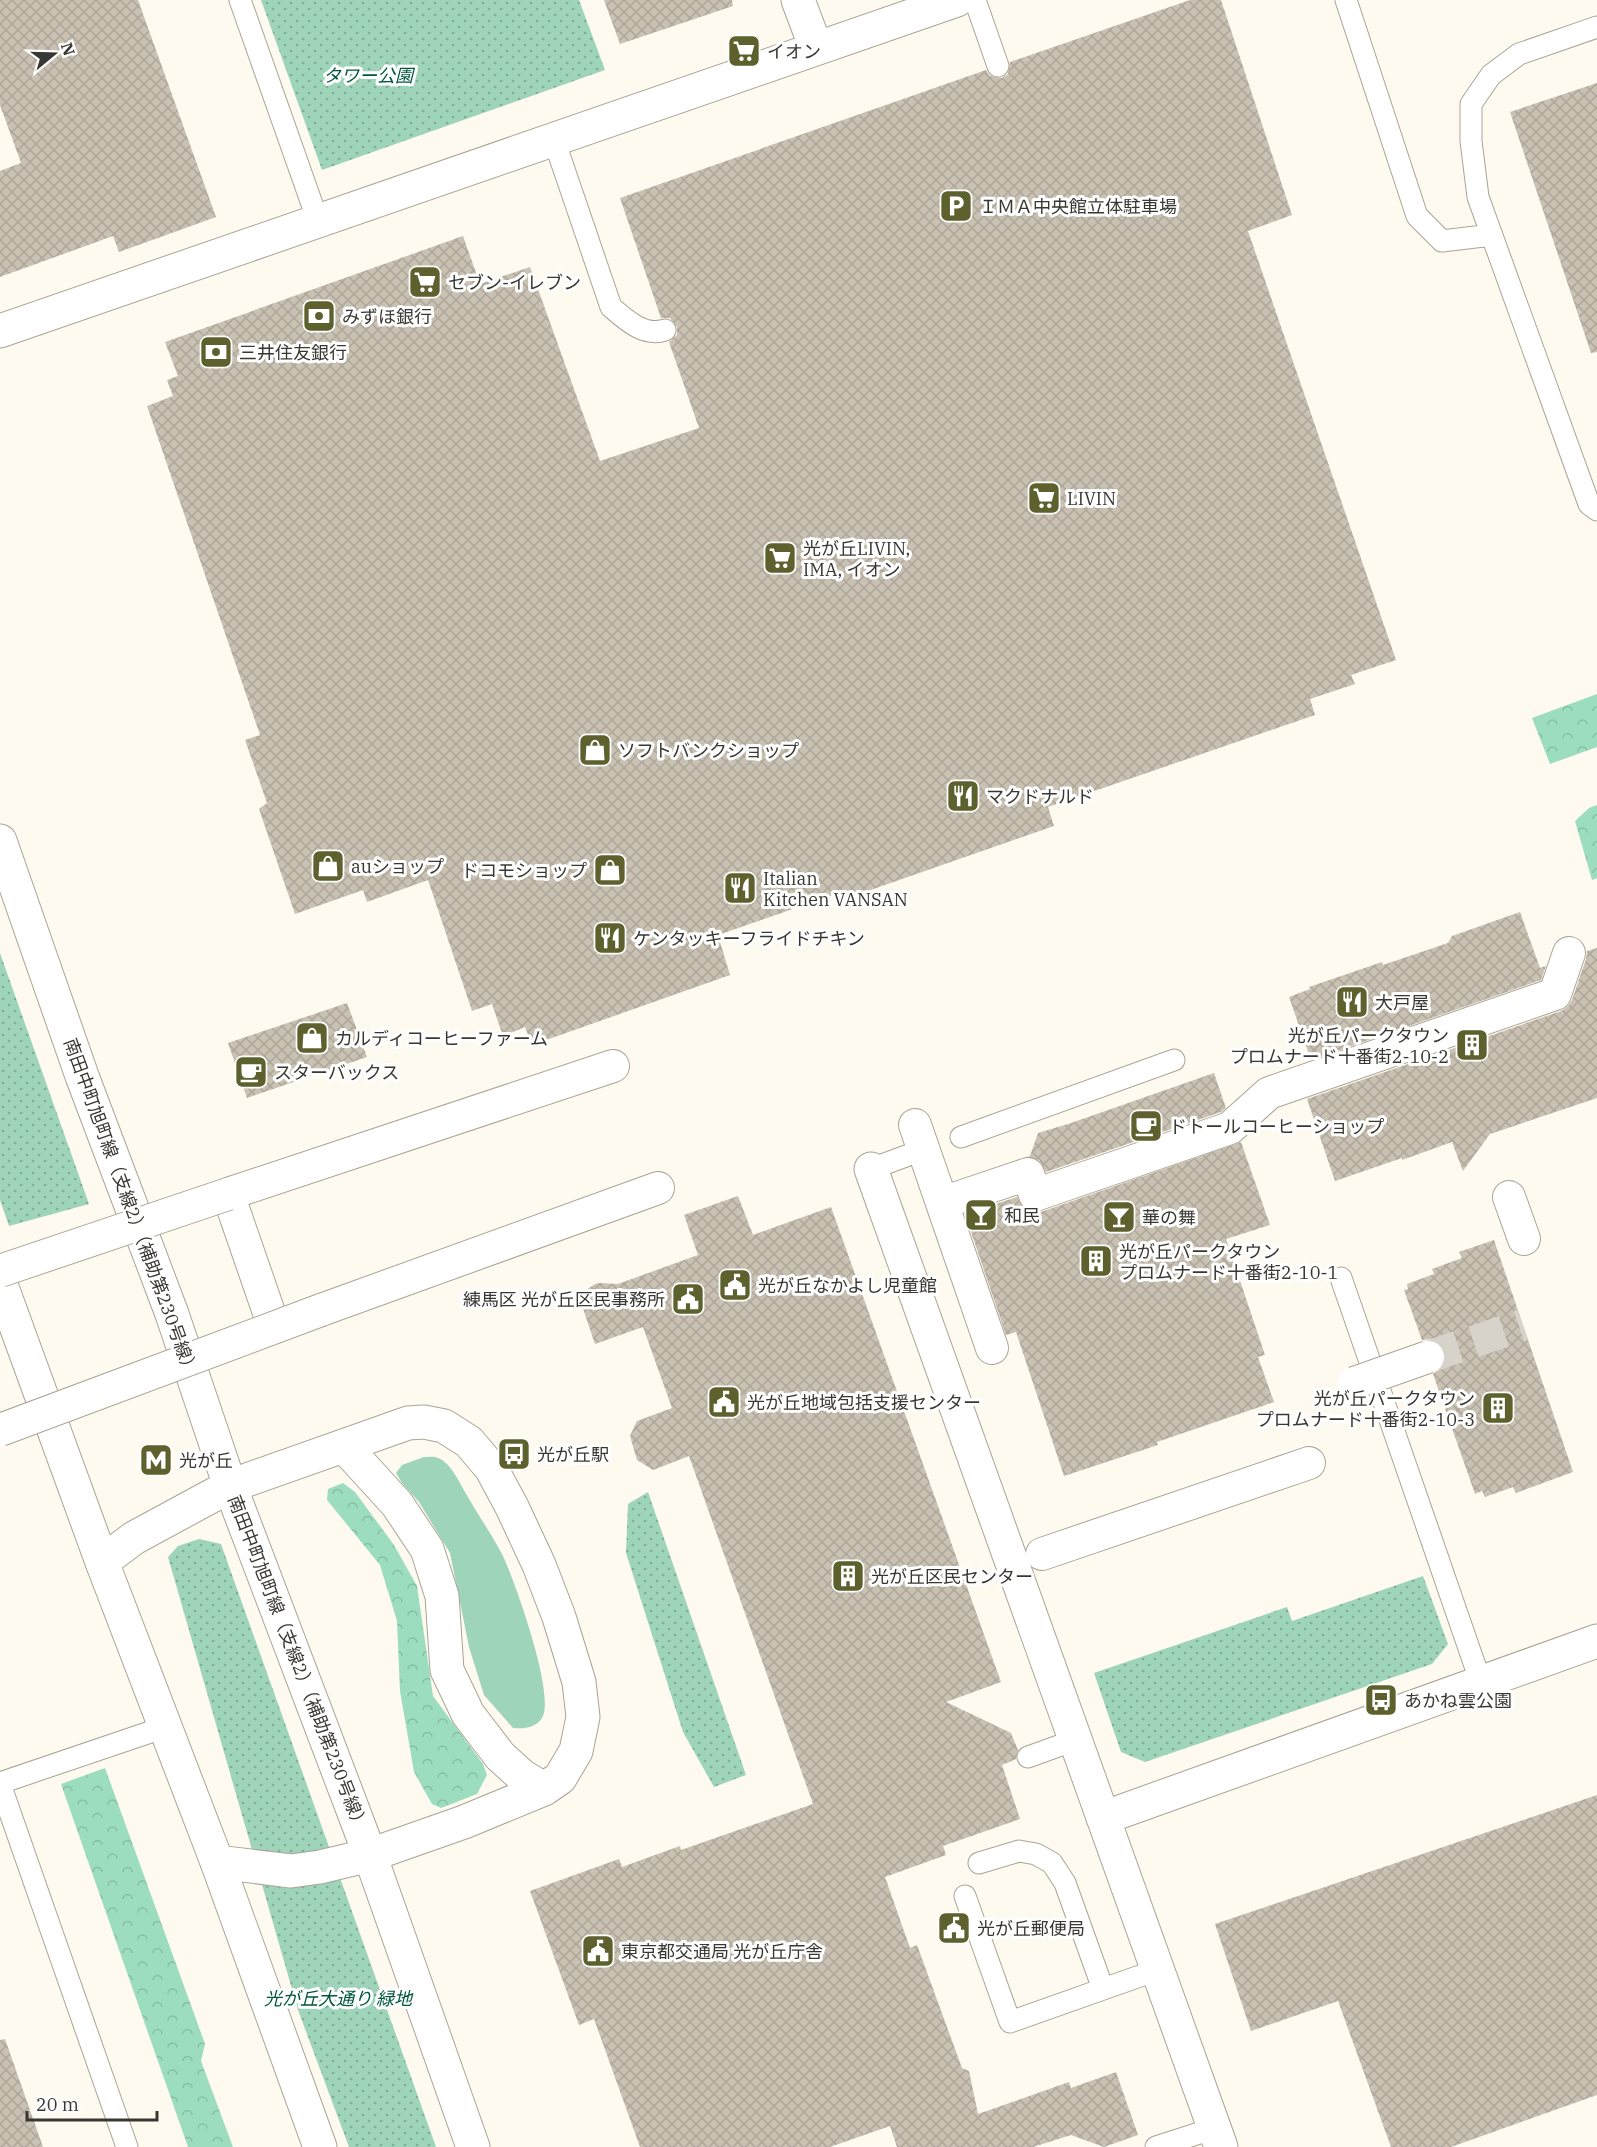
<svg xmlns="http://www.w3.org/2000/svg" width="1597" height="2147" font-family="'IBM Plex Serif','Noto Sans JP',serif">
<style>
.grass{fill:#9ed4ba}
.forest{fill:url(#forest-crowns)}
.park{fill:url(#park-dots)}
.building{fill:url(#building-cross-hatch)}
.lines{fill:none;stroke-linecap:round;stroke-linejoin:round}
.pedestrian-tunnel{stroke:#d7d3ca;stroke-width:32;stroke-dasharray:32 16;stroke-linecap:butt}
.service-casing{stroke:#aba495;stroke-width:23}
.pedestrian-casing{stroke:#aba495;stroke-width:34}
.minor-casing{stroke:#aba495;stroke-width:35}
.tertiary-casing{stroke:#aba495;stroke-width:35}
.secondary-casing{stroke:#aba495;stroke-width:35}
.service{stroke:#fff;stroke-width:21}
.pedestrian{stroke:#fff;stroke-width:32}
.minor{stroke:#fff;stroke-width:33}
.tertiary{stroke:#fff;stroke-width:33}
.secondary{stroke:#fff;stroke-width:33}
.pedestrian-bridge-casing{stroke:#aba495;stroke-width:34;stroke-linecap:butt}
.pedestrian-bridge{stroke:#fff;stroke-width:32}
.labels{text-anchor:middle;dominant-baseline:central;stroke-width:6;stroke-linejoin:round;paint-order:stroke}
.poi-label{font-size:18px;fill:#393731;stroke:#fff;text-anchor:start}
.park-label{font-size:18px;font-style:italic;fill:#00573c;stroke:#fff}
.street-label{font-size:18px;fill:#393731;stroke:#fff}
</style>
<defs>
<pattern id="forest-crowns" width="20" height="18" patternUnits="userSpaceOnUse" patternTransform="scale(1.5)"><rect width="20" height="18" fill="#9bddbe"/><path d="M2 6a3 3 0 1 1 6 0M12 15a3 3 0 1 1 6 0" fill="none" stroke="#86bea4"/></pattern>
<pattern id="park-dots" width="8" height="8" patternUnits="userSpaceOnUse" patternTransform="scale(1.5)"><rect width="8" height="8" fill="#9ed4ba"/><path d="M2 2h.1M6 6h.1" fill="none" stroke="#82ad98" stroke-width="1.8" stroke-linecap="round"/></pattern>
<pattern id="building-cross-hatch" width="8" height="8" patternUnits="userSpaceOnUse" patternTransform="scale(1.5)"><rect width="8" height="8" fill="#c9c1b2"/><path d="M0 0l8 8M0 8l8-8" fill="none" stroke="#ada69a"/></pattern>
</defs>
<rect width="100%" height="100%" fill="#fefaf0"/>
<path class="grass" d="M 424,1457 C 428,1457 435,1456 438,1458 C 451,1462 461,1486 468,1497 C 479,1517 493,1536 503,1556 C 515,1582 556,1696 542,1718 C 536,1728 523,1729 513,1728 L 484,1695 L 469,1647 L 450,1553 L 419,1502 L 402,1483 L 396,1473 L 402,1465 Z"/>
<path class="forest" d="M 1597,694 L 1597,747 L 1550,764 L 1532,718 Z
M 1597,805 L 1597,878 L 1592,880 L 1575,821 L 1589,808 Z
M 343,1483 L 355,1492 L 394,1545 L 417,1586 L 433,1696 L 483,1764 L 487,1775 L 477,1794 L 441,1808 L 432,1804 L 414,1772 L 400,1691 L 397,1621 L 380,1565 L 327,1500 L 328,1489 Z
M 105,1768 L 205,2044 L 201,2061 L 233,2147 L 188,2147 L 61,1784 Z"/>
<path class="park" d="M 261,0 L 579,0 L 605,70 L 322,170 Z
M 0,953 L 89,1204 L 9,1226 L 0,1200 Z
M 648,1492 L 746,1775 L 714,1787 L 683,1732 L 626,1553 L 628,1504 Z
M 199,1539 L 221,1544 L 436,2147 L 349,2147 L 298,2010 L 168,1557 L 178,1546 Z
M 1423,1576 L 1448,1644 L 1432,1664 L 1145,1762 L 1121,1752 L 1094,1673 L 1287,1607 L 1292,1621 Z"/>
<path class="building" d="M 0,0 L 138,0 L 216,217 L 119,252 L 113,236 L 0,277 L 0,171 L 21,163 L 0,105 Z
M 604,0 L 732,0 L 733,6 L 620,44 Z
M 1190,0 L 1221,0 L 1292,215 L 1248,231 L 1396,660 L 1351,675 L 1355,684 L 1310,699 L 1315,715 L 1048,807 L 1054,826 L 842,900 L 839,893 L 718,935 L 730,975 L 532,1045 L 525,1027 L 503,1036 L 492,1004 L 472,1011 L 428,880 L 367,902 L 363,890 L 295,914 L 259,809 L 267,803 L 245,740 L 260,735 L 147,406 L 173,396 L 167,380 L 178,376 L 165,342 L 463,236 L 480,284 L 530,267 L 600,461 L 699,428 L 669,342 L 677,335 L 677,327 L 670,318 L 661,318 L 620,198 L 986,70 L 990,76 L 1002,78 L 1008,74 L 1010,62 Z
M 1597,83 L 1597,352 L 1591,353 L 1510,112 Z
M 1520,912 L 1540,968 L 1546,966 L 1541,980 L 1311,1060 L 1289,997 L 1310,989 L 1309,987 L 1382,962 L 1383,965 L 1448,943 L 1452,936 Z
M 1597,948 L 1597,1098 L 1490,1134 L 1463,1171 L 1452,1142 L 1402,1160 L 1402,1158 L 1335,1181 L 1307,1099 L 1561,1011 L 1568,1006 L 1572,1000 L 1586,959 L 1587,951 Z
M 347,1003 L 367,1057 L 247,1098 L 228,1043 Z
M 1214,1073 L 1226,1108 L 1221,1112 L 1046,1172 L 1039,1160 L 1027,1157 L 1030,1156 L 1038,1133 L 1071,1123 Z
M 1241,1142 L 1270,1225 L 1226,1239 L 1265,1355 L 1258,1357 L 1274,1402 L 1157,1442 L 1158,1445 L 1064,1476 L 1016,1332 L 1006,1335 L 965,1214 L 1017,1197 L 1024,1209 L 1032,1213 L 1041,1212 Z
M 738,1196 L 753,1235 L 831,1207 L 1001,1682 L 946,1702 L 1011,1733 L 1018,1750 L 1016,1759 L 1002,1765 L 1020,1819 L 943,1846 L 946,1855 L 885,1877 L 910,1948 L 917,1945 L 962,2068 L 969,2071 L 978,2114 L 1069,2082 L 1071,2088 L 1116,2072 L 1138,2135 L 1104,2147 L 1071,2135 L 1033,2147 L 897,2147 L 890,2126 L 830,2147 L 640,2147 L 594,2019 L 579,2025 L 530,1891 L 619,1859 L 622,1867 L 680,1846 L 681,1850 L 813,1804 L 689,1456 L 653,1470 L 637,1460 L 630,1436 L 637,1421 L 672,1408 L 643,1327 L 595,1344 L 580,1300 L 586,1290 L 595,1284 L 600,1283 L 618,1284 L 698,1255 L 684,1215 Z
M 1494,1240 L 1573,1472 L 1516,1493 L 1513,1487 L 1485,1497 L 1482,1491 L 1475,1494 L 1433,1374 L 1441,1369 L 1446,1361 L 1445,1351 L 1440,1344 L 1432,1339 L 1422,1340 L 1404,1290 L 1408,1289 L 1407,1284 L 1434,1274 L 1432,1269 L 1462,1258 L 1459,1252 Z
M 1597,1795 L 1597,2095 L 1451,2147 L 1391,2147 L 1338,2001 L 1251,2031 L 1215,1924 Z
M 5,2039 L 43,2147 L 0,2147 L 0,2040 Z"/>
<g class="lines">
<path class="pedestrian-tunnel" d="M 1428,1357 L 1523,1325"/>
<g class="service-casing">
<path id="service" d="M 240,0 L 318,221
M 975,0 L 998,66
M 1346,0 L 1417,216 L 1442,241 L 1492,235
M 1597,27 L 1519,54 L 1491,75 L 1471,104 L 1471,141 L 1478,197 L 1589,504 L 1597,510
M 554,140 L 611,307 C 626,320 644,337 665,330
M 961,1137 L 1174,1060
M 871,1169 L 906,1156
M 1341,1278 L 1481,1683
M 1028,1757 L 1075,1740
M 0,1783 L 165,1727
M 0,1784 L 127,2147
M 979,1863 L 1019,1851 L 1036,1854 L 1052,1863 L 1065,1883 L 1103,1989
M 965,1896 L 1010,2022 L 1157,1970
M 1156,2147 L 1215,2128"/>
</g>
<g class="pedestrian-casing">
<path id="pedestrian" d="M 915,1125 L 992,1348
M 1509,1197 L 1524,1239
M 942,1203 L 1028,1174 L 1035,1195 L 1230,1128 L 1269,1093 L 1555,994 L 1569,953
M 321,1310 L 658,1188
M 274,1327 L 228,1194 L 613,1066
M 1042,1554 L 1309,1463"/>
</g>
<g class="minor-casing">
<path id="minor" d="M 798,0 L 816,48
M 344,1446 L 397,1504 L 427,1549 L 442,1596 L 447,1670 L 468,1714 L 500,1756 L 522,1776 L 544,1789
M 102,1562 L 134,1538 L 230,1486 L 408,1423 L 424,1422 L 444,1426 L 469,1442 L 491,1468 L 512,1507 L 539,1565 L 559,1617 L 579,1682 L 583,1717 L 576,1751 L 560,1778 L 544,1789 L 464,1822 L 370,1855 L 320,1867 L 291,1871 L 217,1862"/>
</g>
<g class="tertiary-casing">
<path id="tertiary" d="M 0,331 L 957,0
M 871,1169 L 1221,2147
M 1103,1818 L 1597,1641"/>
</g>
<g class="secondary-casing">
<path id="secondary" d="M 0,841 L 82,1076 L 172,1314 L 230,1486 L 370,1855 L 473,2147
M 0,1282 L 102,1562 L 217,1862 L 320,2147"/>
</g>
<use href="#service" class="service"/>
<use href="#pedestrian" class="pedestrian"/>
<use href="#minor" class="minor"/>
<use href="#tertiary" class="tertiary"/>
<use href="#secondary" class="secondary"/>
<g class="pedestrian-bridge-casing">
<path id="pedestrian-bridge" d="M 0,1271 L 228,1194
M 1354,1383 L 1428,1357
M 0,1430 L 321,1310"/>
</g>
<use href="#pedestrian-bridge" class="pedestrian-bridge"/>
</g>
<defs>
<g id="supermarket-square" transform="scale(1.725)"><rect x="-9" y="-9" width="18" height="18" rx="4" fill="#5e612e" stroke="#fff"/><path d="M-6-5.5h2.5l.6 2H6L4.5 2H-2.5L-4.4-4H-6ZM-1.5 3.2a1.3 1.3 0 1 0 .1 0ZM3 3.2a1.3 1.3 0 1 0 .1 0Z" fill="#fff"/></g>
<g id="parking-square" transform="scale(1.725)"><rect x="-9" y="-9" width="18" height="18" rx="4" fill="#5e612e" stroke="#fff"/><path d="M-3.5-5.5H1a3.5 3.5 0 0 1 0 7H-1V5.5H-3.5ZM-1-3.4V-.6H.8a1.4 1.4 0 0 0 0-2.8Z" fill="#fff"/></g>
<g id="bank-square" transform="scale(1.725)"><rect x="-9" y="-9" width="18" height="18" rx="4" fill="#5e612e" stroke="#fff"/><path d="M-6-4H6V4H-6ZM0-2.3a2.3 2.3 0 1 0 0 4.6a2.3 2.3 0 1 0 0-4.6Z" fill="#fff"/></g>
<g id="shop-square" transform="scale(1.725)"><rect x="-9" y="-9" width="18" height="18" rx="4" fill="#5e612e" stroke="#fff"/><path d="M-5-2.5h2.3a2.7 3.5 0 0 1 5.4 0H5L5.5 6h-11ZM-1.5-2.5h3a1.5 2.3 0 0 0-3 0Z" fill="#fff"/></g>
<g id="restaurant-square" transform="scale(1.725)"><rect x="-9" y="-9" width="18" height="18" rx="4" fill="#5e612e" stroke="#fff"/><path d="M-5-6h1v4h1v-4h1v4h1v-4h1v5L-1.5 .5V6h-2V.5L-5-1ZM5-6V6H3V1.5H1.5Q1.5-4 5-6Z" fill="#fff"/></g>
<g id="building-square" transform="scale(1.725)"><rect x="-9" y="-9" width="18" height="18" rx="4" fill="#5e612e" stroke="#fff"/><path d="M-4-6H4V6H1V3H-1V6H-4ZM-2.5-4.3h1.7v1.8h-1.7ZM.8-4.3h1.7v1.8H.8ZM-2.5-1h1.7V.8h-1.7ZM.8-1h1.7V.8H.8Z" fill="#fff"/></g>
<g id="cafe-square" transform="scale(1.725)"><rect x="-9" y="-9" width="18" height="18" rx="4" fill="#5e612e" stroke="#fff"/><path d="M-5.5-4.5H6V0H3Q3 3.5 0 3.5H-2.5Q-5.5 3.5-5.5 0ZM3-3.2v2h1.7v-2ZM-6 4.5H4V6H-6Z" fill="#fff"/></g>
<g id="bar-square" transform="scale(1.725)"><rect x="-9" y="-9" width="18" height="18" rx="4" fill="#5e612e" stroke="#fff"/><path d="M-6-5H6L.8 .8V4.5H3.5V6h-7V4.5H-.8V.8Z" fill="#fff"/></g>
<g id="civic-square" transform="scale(1.725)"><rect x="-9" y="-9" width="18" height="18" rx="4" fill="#5e612e" stroke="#fff"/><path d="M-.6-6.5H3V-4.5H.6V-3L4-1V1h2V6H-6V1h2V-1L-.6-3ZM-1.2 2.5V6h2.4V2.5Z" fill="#fff"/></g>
<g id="bus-square" transform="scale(1.725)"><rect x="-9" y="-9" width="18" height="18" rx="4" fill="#5e612e" stroke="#fff"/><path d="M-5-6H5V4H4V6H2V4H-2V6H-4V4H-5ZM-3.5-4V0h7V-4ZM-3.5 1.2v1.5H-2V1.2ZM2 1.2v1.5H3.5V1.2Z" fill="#fff"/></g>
<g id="metro-square" transform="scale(1.725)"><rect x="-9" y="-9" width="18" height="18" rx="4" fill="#5e612e" stroke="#fff"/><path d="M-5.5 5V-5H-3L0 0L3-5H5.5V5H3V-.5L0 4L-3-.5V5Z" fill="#fff"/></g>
</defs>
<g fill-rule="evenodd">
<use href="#supermarket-square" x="744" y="51"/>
<use href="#parking-square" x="956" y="206"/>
<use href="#supermarket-square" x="425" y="282"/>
<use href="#bank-square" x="319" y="316"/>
<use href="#bank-square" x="216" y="352"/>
<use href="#supermarket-square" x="1044" y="498"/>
<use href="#supermarket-square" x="780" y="558"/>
<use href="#shop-square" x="595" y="750"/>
<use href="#restaurant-square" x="963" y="796"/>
<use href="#shop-square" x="328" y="866"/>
<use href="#shop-square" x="610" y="870"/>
<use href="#restaurant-square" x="740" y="888"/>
<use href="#restaurant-square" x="610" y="938"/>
<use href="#restaurant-square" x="1352" y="1002"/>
<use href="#shop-square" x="312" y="1038"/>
<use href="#building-square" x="1472" y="1045"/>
<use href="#cafe-square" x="251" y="1072"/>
<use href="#cafe-square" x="1146" y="1126"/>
<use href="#bar-square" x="981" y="1215"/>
<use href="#bar-square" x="1119" y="1217"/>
<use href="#building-square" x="1096" y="1261"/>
<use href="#civic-square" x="735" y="1285"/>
<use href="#civic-square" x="688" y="1299"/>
<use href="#civic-square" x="724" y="1402"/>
<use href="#building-square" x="1498" y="1408"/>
<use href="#bus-square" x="514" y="1454"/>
<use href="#metro-square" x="156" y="1460"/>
<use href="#building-square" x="848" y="1576"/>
<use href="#bus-square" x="1381" y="1700"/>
<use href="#civic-square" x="954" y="1928"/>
<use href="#civic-square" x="598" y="1951"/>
</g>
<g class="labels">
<g class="poi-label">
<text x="767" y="51">イオン</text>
<text x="979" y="206">ＩＭＡ中央館立体駐車場</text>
<text x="448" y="282">セブン-イレブン</text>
<text x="342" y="316">みずほ銀行</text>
<text x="239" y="352">三井住友銀行</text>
<text x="1067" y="498">LIVIN</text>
<text x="803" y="548">光が丘LIVIN,<tspan x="803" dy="21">IMA, イオン</tspan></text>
<text x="618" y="750">ソフトバンクショップ</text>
<text x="986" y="796">マクドナルド</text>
<text x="351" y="866">auショップ</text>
<text x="587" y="870" text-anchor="end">ドコモショップ</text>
<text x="763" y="878">Italian<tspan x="763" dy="21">Kitchen VANSAN</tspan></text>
<text x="633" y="938">ケンタッキーフライドチキン</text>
<text x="1375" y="1002">大戸屋</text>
<text x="1449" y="1035" text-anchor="end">光が丘パークタウン<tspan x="1449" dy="21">プロムナード十番街2-10-2</tspan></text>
<text x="335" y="1038">カルディコーヒーファーム</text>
<text x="274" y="1072">スターバックス</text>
<text x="1169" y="1126">ドトールコーヒーショップ</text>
<text x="1004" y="1215">和民</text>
<text x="1142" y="1217">華の舞</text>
<text x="1119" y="1251">光が丘パークタウン<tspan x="1119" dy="21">プロムナード十番街2-10-1</tspan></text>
<text x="758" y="1285">光が丘なかよし児童館</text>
<text x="665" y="1299" text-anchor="end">練馬区 光が丘区民事務所</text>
<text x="1475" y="1398" text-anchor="end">光が丘パークタウン<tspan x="1475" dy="21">プロムナード十番街2-10-3</tspan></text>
<text x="747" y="1402">光が丘地域包括支援センター</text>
<text x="537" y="1454">光が丘駅</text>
<text x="179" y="1460">光が丘</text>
<text x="871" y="1576">光が丘区民センター</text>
<text x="1404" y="1700">あかね雲公園</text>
<text x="977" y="1928">光が丘郵便局</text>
<text x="621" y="1951">東京都交通局 光が丘庁舎</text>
</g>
<g class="park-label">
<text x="368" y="75">タワー公園</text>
<text x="338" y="1998">光が丘大通り 緑地</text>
</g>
<g class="street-label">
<text transform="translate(131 1207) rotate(70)">南田中町旭町線（支線2）（補助第230号線）</text>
<text transform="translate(298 1663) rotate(69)">南田中町旭町線（支線2）（補助第230号線）</text>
</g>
</g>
<g transform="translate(54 54) rotate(71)" stroke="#ffffff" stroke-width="4.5" paint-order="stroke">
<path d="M0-4.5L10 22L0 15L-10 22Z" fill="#393731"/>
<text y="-9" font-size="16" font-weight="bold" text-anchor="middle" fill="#393731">N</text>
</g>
<path d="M27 2111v9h130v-9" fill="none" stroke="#393731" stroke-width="3"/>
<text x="36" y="2111" font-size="18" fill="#393731" stroke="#ffffff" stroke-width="4.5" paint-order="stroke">20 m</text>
</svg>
